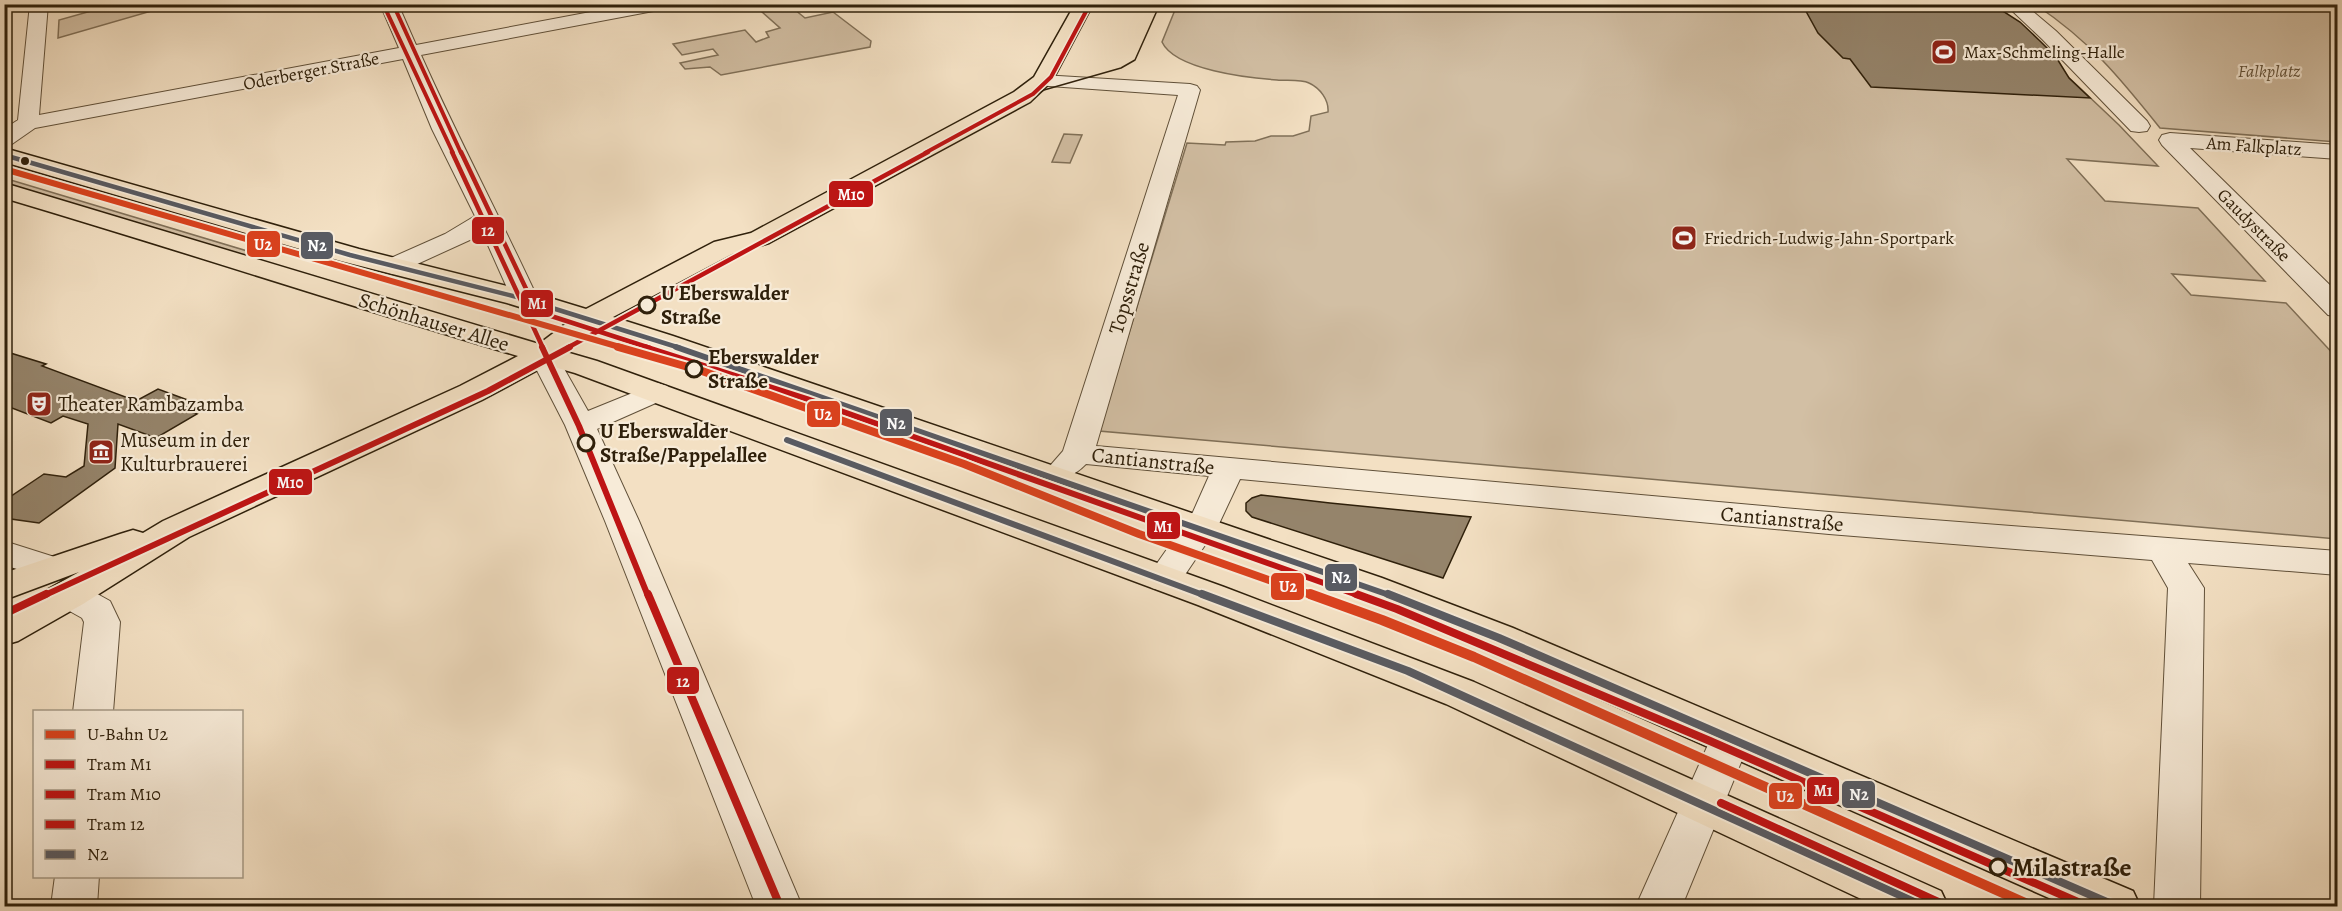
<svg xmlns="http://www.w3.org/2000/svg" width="2342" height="911" font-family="Alegreya,serif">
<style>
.green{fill:#d2bfa4;stroke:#807058;stroke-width:1.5}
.building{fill:#95846b;stroke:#2f200b;stroke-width:1.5}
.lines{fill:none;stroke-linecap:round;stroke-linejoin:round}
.minor-casing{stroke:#605039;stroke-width:2}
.major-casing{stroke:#2f200b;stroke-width:3}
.minor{fill:#f7ebd8;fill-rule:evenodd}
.major{fill:#f3e0c3;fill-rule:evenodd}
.tram{stroke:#2f200b;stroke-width:1.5}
.bus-1-far2-casing{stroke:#f7ebd8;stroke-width:8}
.bus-1-far1-casing{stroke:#f7ebd8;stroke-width:10}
.bus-1-casing{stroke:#f7ebd8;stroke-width:12}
.bus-1-far2{stroke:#595b62;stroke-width:4.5}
.bus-1-far1{stroke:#595b62;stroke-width:6}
.bus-1{stroke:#595b62;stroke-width:8}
.tram-1-far3-casing{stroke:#f7ebd8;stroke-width:7}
.tram-1-far2-casing{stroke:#f7ebd8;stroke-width:8}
.tram-1-far1-casing{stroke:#f7ebd8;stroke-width:10}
.tram-1-casing{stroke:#f7ebd8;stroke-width:12}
.tram-2-far3-casing{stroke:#f7ebd8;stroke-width:7}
.tram-2-far2-casing{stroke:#f7ebd8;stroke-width:8}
.tram-2-far1-casing{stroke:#f7ebd8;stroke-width:10}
.tram-2-casing{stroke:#f7ebd8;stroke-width:12}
.tram-3-far3-casing{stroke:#f7ebd8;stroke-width:7}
.tram-3-far2-casing{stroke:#f7ebd8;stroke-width:8}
.tram-3-far1-casing{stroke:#f7ebd8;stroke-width:10}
.tram-3-casing{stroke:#f7ebd8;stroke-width:12}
.tram-1-far3{stroke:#be1414;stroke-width:4}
.tram-1-far2{stroke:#be1414;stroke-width:4.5}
.tram-1-far1{stroke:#be1414;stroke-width:6}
.tram-1{stroke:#be1414;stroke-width:8}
.tram-2-far3{stroke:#be1414;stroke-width:4}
.tram-2-far2{stroke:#be1414;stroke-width:4.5}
.tram-2-far1{stroke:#be1414;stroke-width:6}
.tram-2{stroke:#be1414;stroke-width:8}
.tram-3-far3{stroke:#be1414;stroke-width:4}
.tram-3-far2{stroke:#be1414;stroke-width:4.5}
.tram-3-far1{stroke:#be1414;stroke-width:6}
.tram-3{stroke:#be1414;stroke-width:8}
.metro-1-far2-casing{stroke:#f7ebd8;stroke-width:10}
.metro-1-far1-casing{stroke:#f7ebd8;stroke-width:12}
.metro-1-casing{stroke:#f7ebd8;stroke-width:14}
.metro-1-far2{stroke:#da421e;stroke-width:6}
.metro-1-far1{stroke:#da421e;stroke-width:8}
.metro-1{stroke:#da421e;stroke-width:10}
.bus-dot{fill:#2f200b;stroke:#f7ebd8;stroke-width:2}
.stop-dot{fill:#f7ebd8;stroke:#2f200b;stroke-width:3}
.labels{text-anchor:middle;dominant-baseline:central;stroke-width:4.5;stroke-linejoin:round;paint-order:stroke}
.far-poi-label{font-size:18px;fill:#2f200b;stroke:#f7ebd8;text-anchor:start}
.far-street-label{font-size:18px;fill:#2f200b;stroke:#f7ebd8}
.far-park-label{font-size:18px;font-style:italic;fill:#605039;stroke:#f7ebd8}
.street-label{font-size:21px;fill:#2f200b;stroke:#f7ebd8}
.stop-label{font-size:21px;font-weight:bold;fill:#2f200b;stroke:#f7ebd8;text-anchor:start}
.poi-label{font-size:21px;fill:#2f200b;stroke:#f7ebd8;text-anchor:start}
.near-stop-label{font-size:26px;font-weight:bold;fill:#2f200b;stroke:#f7ebd8;text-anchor:start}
.line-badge{stroke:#f7ebd8;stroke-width:2}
.badge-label{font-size:16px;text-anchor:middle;font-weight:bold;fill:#fff}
</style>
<rect width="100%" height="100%" fill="#f3e0c3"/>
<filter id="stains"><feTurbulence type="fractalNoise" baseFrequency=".00333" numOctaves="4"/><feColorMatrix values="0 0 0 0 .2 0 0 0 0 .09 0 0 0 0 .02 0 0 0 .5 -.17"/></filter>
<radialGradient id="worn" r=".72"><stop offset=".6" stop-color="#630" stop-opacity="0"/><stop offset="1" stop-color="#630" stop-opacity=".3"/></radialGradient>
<path class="green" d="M 116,4 L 155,5 L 155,10 L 58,38 L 59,20 Z
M 753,4 L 789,5 L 805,18 L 833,12 L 871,41 L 870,47 L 721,75 L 710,67 L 685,69 L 680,63 L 718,55 L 713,49 L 682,55 L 673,44 L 745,30 L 756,42 L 769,37 L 766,32 L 780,28 Z
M 1177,5 L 1992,5 L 2119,125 L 2158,166 L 2067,159 L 2105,201 L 2198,208 L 2265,281 L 2172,274 L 2191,295 L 2286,303 L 2337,358 L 2337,539 L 1099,431 L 1187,143 L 1225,145 L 1226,142 L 1255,141 L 1271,136 L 1293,136 L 1309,131 L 1311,116 L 1328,112 C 1329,100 1320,88 1309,83 C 1301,79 1286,81 1277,80 C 1249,78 1175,70 1162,42 Z
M 2036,5 L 2328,5 L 2337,12 L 2337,142 L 2160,128 C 2120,78 2090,41 2036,5 Z
M 1064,134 L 1082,135 L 1070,163 L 1052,162 Z
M 4,161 L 290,243 L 284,246 L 5,166 Z
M 4,178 L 264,256 L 257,259 L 5,184 Z"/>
<path class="building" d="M 1802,4 L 1992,4 L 2020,22 L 2040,41 L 2056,57 L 2069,78 L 2090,98 L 1871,87 L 1850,59 L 1843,58 L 1818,33 Z
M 4,351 L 46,364 L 42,366 L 136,401 L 158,389 L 193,402 L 182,409 L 197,414 L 156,438 L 118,424 L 115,468 L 39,523 L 4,518 L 4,501 L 41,476 L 44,474 L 66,477 L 84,466 L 88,424 L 63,416 L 51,423 L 4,405 Z
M 1261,495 L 1330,503 L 1471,517 L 1443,578 L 1252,517 L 1246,511 L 1246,503 L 1252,498 Z"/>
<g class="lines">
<g class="minor-casing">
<path id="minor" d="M 30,4 L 48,4 L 39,115 L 399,48 L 380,4 L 398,4 L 416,45 L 633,4 L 672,4 L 664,9 L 421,55 C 458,138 500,217 538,299 L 534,305 L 525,307 L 516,305 L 512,299 L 483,234 L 402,271 L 393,274 L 384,271 L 380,266 L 384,261 L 445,234 L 475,216 L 432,129 L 403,59 L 35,128 L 12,144 L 4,145 L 4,129 L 18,120 Z
M 2005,4 L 2024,4 L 2056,31 L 2147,121 L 2150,126 L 2147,131 L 2139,132 L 2131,131 L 2042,39 Z
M 1042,75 L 1190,84 L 1197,86 L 1200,90 L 1096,446 L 1829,512 L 2338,551 L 2338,575 L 2188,563 L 2204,588 L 2200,906 L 2154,906 L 2168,588 L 2152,560 L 1829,534 L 1240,479 L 1218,526 L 1176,588 L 1164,591 L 1152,588 L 1146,579 L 1193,512 L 1209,476 L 1086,464 C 1075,475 1068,478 1054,474 L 1049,467 L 1063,451 L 1178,95 L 1035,85 L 1032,81 L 1035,77 Z
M 2170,133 L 2338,145 L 2338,159 L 2190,148 L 2338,293 L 2338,317 L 2328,315 L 2162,145 L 2159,140 L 2162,135 Z
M 543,346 L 553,349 L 588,411 L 657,383 L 667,386 L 672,392 L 667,398 L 597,429 L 639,521 L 802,906 L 756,906 L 605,521 L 565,425 L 529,355 L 533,349 Z
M 4,541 L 64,560 L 69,568 L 64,576 L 52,580 L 4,565 Z
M 70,582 L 83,586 L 110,601 L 120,622 L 113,712 L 73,712 L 84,622 L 82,618 L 57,604 L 52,595 L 57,586 Z
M 1731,722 L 1745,727 L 1751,738 L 1682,906 L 1636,906 L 1711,738 L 1717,727 Z
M 55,876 L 99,876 L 97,906 L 51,906 Z"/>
</g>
<g class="major-casing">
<path id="major" d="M 1075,4 L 1093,4 L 1052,81 L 1030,102 L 769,243 L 732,254 L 613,317 L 673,336 L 1382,578 L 1513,628 L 2133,891 L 2140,906 L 2067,906 L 1485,648 L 1356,596 L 653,348 L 593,330 L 566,352 L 597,361 L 1224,587 L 1474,682 L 1941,891 L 1948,906 L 1876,906 L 1446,704 L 1198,605 L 575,373 L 547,365 L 482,400 L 189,537 L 83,604 L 18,641 L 4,645 L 4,614 L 79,572 L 4,600 L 4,573 L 120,534 L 133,530 L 143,533 L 163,521 L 460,386 L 518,356 C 346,305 176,249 4,198 L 4,183 L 539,344 L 568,322 L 507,303 L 341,261 L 4,162 L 4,148 L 359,249 L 527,291 L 586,309 L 714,242 L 751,233 L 1014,92 L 1034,77 Z"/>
</g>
<use href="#minor" class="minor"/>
<use href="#major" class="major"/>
<path class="tram" d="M 1009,108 L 1044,90 L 1121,68 L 1135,60 L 1160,4"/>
<g class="bus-1-far2-casing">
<path id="bus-1-far2" d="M 4,155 L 350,255 L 517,297 L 680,348"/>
</g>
<g class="bus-1-far1-casing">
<path id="bus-1-far1" d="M 676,347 L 1392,596
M 787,440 L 1206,596"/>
</g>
<g class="bus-1-casing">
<path id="bus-1" d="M 1202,594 L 1408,671 L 1924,906
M 1388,594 L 1499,638 L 2116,906"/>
</g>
<use href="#bus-1-far2" class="bus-1-far2"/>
<use href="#bus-1-far1" class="bus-1-far1"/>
<use href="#bus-1" class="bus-1"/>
<g class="tram-1-far3-casing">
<path id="tram-1-far3" d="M 393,4 L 461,153"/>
</g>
<g class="tram-1-far2-casing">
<path id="tram-1-far2" d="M 461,152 L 529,295 L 548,315 L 650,348"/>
</g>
<g class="tram-1-far1-casing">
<path id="tram-1-far1" d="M 645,347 L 807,399 L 1360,596"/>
</g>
<g class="tram-1-casing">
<path id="tram-1" d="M 1356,594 L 1397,609 L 1710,741 L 2087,906
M 1721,803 L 1947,906"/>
</g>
<g class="tram-2-far3-casing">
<path id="tram-2-far3" d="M 925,153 L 1033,94 L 1051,77 L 1090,4"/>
</g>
<g class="tram-2-far2-casing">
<path id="tram-2-far2" d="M 567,348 L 928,152"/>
</g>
<g class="tram-2-far1-casing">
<path id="tram-2-far1" d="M 43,596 L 488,391 L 570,347"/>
</g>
<g class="tram-2-casing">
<path id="tram-2" d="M 4,614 L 46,594"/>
</g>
<g class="tram-3-far3-casing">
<path id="tram-3-far3" d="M 385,8 L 453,153"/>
</g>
<g class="tram-3-far2-casing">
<path id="tram-3-far2" d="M 452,152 L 543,348"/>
</g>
<g class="tram-3-far1-casing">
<path id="tram-3-far1" d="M 542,347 L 579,426 L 648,596"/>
</g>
<g class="tram-3-casing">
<path id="tram-3" d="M 648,594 L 780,906"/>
</g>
<use href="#tram-1-far3" class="tram-1-far3"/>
<use href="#tram-1-far2" class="tram-1-far2"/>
<use href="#tram-1-far1" class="tram-1-far1"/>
<use href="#tram-1" class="tram-1"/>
<use href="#tram-2-far3" class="tram-2-far3"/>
<use href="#tram-2-far2" class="tram-2-far2"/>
<use href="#tram-2-far1" class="tram-2-far1"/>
<use href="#tram-2" class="tram-2"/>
<use href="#tram-3-far3" class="tram-3-far3"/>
<use href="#tram-3-far2" class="tram-3-far2"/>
<use href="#tram-3-far1" class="tram-3-far1"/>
<use href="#tram-3" class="tram-3"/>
<g class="metro-1-far2-casing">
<path id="metro-1-far2" d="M 4,169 L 623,348"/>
</g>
<g class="metro-1-far1-casing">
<path id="metro-1-far1" d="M 618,347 L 702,371 L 964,464 L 1139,534 L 1314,596"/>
</g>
<g class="metro-1-casing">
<path id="metro-1" d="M 1310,594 L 1382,620 L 1474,657 L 2032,906"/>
</g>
<use href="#metro-1-far2" class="metro-1-far2"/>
<use href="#metro-1-far1" class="metro-1-far1"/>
<use href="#metro-1" class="metro-1"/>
</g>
<defs>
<g id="stadium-square" transform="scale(1.35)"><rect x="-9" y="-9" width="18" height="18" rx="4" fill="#8f2418" stroke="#f7ebd8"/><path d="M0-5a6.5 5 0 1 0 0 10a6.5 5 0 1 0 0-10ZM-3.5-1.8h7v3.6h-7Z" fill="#fff"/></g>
<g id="theatre-square" transform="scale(1.35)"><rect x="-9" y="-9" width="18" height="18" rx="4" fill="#8f2418" stroke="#f7ebd8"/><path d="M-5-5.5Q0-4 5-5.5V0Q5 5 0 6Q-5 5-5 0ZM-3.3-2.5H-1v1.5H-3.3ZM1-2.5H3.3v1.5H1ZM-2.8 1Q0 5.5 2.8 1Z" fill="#fff"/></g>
<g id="museum-square" transform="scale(1.35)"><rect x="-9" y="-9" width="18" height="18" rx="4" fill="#8f2418" stroke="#f7ebd8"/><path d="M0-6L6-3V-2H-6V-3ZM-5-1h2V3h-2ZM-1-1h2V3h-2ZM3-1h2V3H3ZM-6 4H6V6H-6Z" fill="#fff"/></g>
</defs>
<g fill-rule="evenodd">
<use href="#stadium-square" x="1944" y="52"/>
<use href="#stadium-square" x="1684" y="238"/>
<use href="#theatre-square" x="39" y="404"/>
<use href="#museum-square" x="101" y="452"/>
</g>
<circle class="bus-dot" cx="25" cy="161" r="5"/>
<g class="stop-dot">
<circle cx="647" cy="305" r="8"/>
<circle cx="694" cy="369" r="8"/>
<circle cx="586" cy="443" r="8"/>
<circle cx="1998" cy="867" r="8"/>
</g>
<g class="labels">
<g class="far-poi-label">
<text x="1964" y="52">Max-Schmeling-Halle</text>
<text x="1704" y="238">Friedrich-Ludwig-Jahn-Sportpark</text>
</g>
<g class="far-street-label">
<text transform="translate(311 71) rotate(-11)">Oderberger Straße</text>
<text transform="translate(2254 146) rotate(4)">Am Falkplatz</text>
<text transform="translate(2254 225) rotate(45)">Gaudystraße</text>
</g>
<g class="far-park-label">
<text x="2269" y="71">Falkplatz</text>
</g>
<g class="street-label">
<text transform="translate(1129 288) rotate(-73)">Topsstraße</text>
<text transform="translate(434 322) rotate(17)">Schönhauser Allee</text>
<text transform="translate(1153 461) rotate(6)">Cantianstraße</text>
<text transform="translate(1782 519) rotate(5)">Cantianstraße</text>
</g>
<g class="stop-label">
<text x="661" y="293">U Eberswalder<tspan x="661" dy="24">Straße</tspan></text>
<text x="708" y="357">Eberswalder<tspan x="708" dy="24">Straße</tspan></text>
<text x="600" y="431">U Eberswalder<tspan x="600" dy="24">Straße/Pappelallee</tspan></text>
</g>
<g class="poi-label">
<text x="58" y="404">Theater Rambazamba</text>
<text x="120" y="440">Museum in der<tspan x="120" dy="24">Kulturbrauerei</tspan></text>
</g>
<g class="near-stop-label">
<text x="2012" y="867">Milastraße</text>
</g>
</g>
<g class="line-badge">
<rect x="828" y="180" width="46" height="28" rx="6" fill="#be1414"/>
<rect x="471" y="216" width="34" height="29" rx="6" fill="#be1414"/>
<rect x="246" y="230" width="35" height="28" rx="6" fill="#da421e"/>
<rect x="300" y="231" width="34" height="29" rx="6" fill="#595b62"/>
<rect x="520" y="289" width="34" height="29" rx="6" fill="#be1414"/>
<rect x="806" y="400" width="35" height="28" rx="6" fill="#da421e"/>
<rect x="879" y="408" width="34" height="29" rx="6" fill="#595b62"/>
<rect x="268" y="468" width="45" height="28" rx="6" fill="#be1414"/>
<rect x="1146" y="511" width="35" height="29" rx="6" fill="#be1414"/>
<rect x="1324" y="563" width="34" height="29" rx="6" fill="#595b62"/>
<rect x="1270" y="572" width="35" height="29" rx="6" fill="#da421e"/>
<rect x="666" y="666" width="34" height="29" rx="6" fill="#be1414"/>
<rect x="1806" y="776" width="34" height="29" rx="6" fill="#be1414"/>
<rect x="1841" y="780" width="35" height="29" rx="6" fill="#595b62"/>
<rect x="1768" y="782" width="35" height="28" rx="6" fill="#da421e"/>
</g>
<g class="badge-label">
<text x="851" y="200">M10</text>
<text x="488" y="236">12</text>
<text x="263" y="250">U2</text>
<text x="317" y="251">N2</text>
<text x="537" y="309">M1</text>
<text x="823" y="420">U2</text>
<text x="896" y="429">N2</text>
<text x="290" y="488">M10</text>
<text x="1163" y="532">M1</text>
<text x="1341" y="583">N2</text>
<text x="1288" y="592">U2</text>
<text x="683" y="687">12</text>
<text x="1823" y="796">M1</text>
<text x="1859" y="800">N2</text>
<text x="1785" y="802">U2</text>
</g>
<rect width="2342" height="911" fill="none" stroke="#f3e0c3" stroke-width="24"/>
<rect x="6" y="6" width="2330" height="899" fill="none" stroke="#2f200b" stroke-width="3"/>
<rect x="12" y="12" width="2318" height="887" fill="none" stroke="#2f200b" stroke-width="1.5"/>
<rect x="33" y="710" width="210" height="168" fill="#f7ebd8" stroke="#a79a86" stroke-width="1.5"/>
<rect x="45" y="730" width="30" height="9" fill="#da421e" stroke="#a79a86" stroke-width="1.5"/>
<text x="87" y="740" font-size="18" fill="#2f200b">U-Bahn U2</text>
<rect x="45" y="760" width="30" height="9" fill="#be1414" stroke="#a79a86" stroke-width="1.5"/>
<text x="87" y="770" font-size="18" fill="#2f200b">Tram M1</text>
<rect x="45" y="790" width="30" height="9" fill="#be1414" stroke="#a79a86" stroke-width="1.5"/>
<text x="87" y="800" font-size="18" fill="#2f200b">Tram M10</text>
<rect x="45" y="820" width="30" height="9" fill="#be1414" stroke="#a79a86" stroke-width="1.5"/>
<text x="87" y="830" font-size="18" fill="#2f200b">Tram 12</text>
<rect x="45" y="850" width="30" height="9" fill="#595b62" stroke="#a79a86" stroke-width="1.5"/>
<text x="87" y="860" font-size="18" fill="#2f200b">N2</text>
<rect width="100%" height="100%" filter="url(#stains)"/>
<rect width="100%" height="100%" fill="url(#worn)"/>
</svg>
